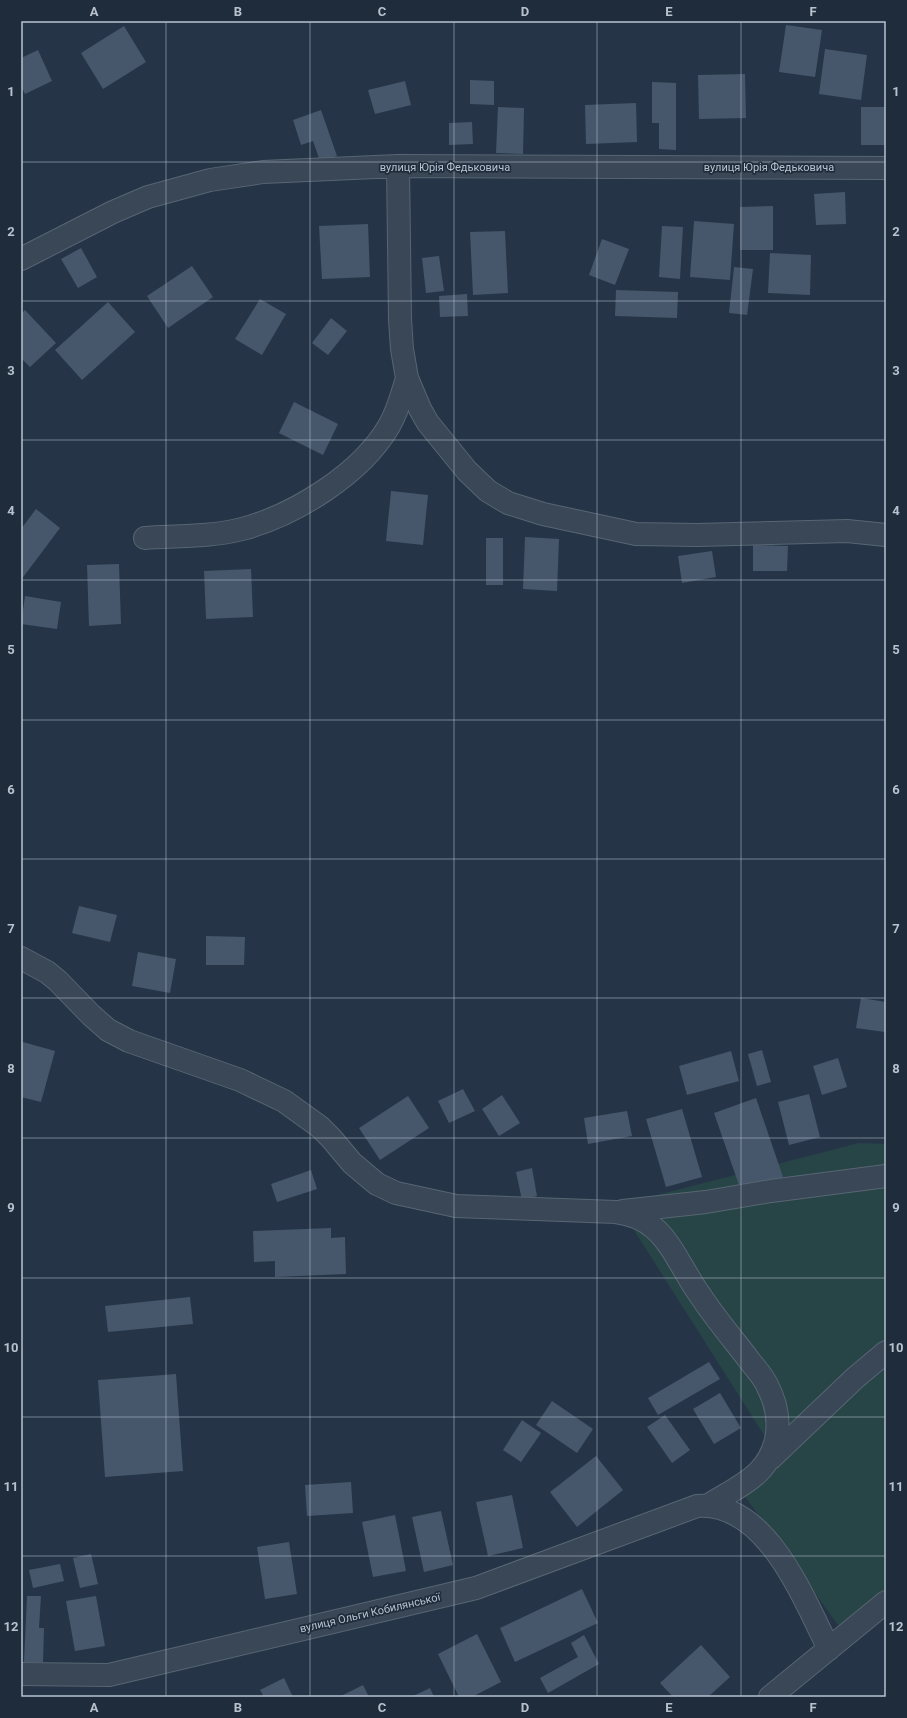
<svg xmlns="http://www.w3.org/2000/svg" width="907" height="1718" font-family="Roboto,sans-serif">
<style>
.green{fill:#274547}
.building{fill:#46576b}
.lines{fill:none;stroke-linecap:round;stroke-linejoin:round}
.minor-casing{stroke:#586573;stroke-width:24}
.minor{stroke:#3a4756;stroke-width:22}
.grid{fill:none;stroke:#b8c2cf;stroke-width:1;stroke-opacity:0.55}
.labels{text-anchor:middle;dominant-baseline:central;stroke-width:3.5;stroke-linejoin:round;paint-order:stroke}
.street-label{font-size:11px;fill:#b8c2cf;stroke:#1e2c3b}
.neatline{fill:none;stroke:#b8c2cf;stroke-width:1.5}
.grid-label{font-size:13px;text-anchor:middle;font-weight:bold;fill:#b8c2cf}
</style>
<rect width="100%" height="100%" fill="#253547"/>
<path class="green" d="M 859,1143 L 886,1144 L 886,1596 L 843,1632 L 741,1491 L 778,1457 L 618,1205 Z"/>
<path class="building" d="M 786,25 L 822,30 L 815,77 L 779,72 Z
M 124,26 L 146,62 L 103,89 L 81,53 Z
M 825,49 L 867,55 L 861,100 L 819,94 Z
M 38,50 L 52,81 L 25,94 L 21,86 L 21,58 Z
M 745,74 L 746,118 L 699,119 L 698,75 Z
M 470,80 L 494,81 L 494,105 L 470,104 Z
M 405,81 L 411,105 L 375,114 L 368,90 Z
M 652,82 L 676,83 L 676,150 L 659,149 L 659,123 L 652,123 Z
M 636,103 L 637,142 L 586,144 L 585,105 Z
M 498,107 L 524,108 L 523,154 L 496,153 Z
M 861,107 L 886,107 L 886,145 L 861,145 Z
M 321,110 L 337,156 L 320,161 L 313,141 L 301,145 L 293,120 Z
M 472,122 L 473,144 L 449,145 L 449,123 Z
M 845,192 L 846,224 L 816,225 L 814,194 Z
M 773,206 L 773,250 L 740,250 L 740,207 Z
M 694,221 L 734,224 L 730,280 L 690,277 Z
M 368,224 L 370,277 L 322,279 L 319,226 Z
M 662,226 L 683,227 L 680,279 L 659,277 Z
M 505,231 L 508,293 L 473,295 L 470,232 Z
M 602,239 L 629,249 L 615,285 L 589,275 Z
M 81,248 L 97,277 L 78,288 L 61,259 Z
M 770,253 L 811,255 L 810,295 L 768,293 Z
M 439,256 L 444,291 L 426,293 L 422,258 Z
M 192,266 L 213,297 L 168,328 L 147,296 Z
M 734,267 L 753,269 L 747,315 L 729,313 Z
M 616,290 L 678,292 L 677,318 L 615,316 Z
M 467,294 L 468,316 L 440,317 L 439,296 Z
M 260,299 L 286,314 L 262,355 L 235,339 Z
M 108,302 L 135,332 L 82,380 L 55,350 Z
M 25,310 L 56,343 L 30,367 L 21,358 L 21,314 Z
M 331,318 L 347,331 L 328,355 L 312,343 Z
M 294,402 L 338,424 L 323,455 L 279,433 Z
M 391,491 L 428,495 L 423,545 L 386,541 Z
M 36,509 L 60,528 L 21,580 L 21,529 Z
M 525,537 L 559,539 L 557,591 L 523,589 Z
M 486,538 L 503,538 L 503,585 L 486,585 Z
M 753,545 L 788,546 L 787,571 L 753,571 Z
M 712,551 L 716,577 L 682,583 L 678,556 Z
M 119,564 L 121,624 L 89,626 L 87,565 Z
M 251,569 L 253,617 L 206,619 L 204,571 Z
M 25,596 L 61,602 L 57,629 L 21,624 Z
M 79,906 L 117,915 L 110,942 L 72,933 Z
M 206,936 L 245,937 L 244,965 L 206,965 Z
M 138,952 L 176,959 L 170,993 L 132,986 Z
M 861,998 L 886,1002 L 885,1032 L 856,1028 Z
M 23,1042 L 55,1051 L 41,1102 L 21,1097 L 21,1048 Z
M 762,1050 L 771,1082 L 757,1086 L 748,1054 Z
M 731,1051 L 739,1081 L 687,1095 L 679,1066 Z
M 838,1058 L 847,1087 L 822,1095 L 813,1066 Z
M 463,1089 L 475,1111 L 449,1123 L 438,1101 Z
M 809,1094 L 820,1137 L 789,1145 L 778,1102 Z
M 502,1095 L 520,1123 L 499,1136 L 482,1109 Z
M 408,1096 L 429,1128 L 380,1160 L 359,1128 Z
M 756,1098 L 783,1177 L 741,1191 L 714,1113 Z
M 682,1109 L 702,1177 L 666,1187 L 646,1119 Z
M 627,1111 L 632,1136 L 588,1144 L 584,1118 Z
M 532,1168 L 537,1196 L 522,1200 L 516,1172 Z
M 311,1170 L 317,1189 L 277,1202 L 271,1184 Z
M 331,1228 L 331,1238 L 345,1237 L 346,1274 L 275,1277 L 275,1261 L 254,1262 L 253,1231 Z
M 190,1297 L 193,1324 L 108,1332 L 105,1306 Z
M 709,1362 L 720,1379 L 658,1415 L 648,1398 Z
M 176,1374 L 183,1471 L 105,1477 L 98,1380 Z
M 720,1393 L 741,1428 L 714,1444 L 693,1409 Z
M 552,1401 L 593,1429 L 577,1453 L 536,1425 Z
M 665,1415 L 690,1450 L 672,1463 L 647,1427 Z
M 522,1420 L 541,1433 L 521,1462 L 503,1450 Z
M 596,1456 L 623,1490 L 577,1527 L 550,1492 Z
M 351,1482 L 353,1513 L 307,1516 L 305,1485 Z
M 512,1495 L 523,1548 L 488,1556 L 476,1502 Z
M 441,1511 L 453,1565 L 424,1572 L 412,1517 Z
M 395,1515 L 406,1571 L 373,1577 L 362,1522 Z
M 289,1542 L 297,1594 L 265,1599 L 257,1547 Z
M 91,1554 L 98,1584 L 80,1588 L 73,1558 Z
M 60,1564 L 64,1581 L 33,1588 L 29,1570 Z
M 582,1589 L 598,1623 L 515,1662 L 500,1628 Z
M 27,1596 L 41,1596 L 39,1628 L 44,1628 L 43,1662 L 24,1662 Z
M 96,1596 L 105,1646 L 75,1651 L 66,1601 Z
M 477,1634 L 501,1682 L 472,1697 L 459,1697 L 438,1654 Z
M 584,1635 L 599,1664 L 548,1693 L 540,1678 L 578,1657 L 571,1643 Z
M 701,1645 L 730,1677 L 708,1697 L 673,1697 L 660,1683 Z
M 284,1678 L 293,1697 L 264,1697 L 260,1690 Z
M 363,1685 L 369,1697 L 339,1697 Z
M 430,1688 L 434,1697 L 411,1697 Z"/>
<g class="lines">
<g class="minor-casing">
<path id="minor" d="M 398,166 L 400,319 L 402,349 L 407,378 L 420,409 L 428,423 L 467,471 L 488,491 L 508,503 L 543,514 L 636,534 L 697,535 L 847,531 L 886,535
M 21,259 L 113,212 L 148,197 L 210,180 L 263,172 L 398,166 L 886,168
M 145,538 C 177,536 211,537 242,529 C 295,515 361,474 389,426 C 398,411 402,394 407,378
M 21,958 L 47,972 L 58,981 L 91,1015 L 108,1030 L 129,1041 L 240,1080 L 284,1101 L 320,1127 L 331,1138 L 352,1163 L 365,1174 L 377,1184 L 396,1193 L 456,1206 L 616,1212 C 630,1214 643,1218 654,1228 C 673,1244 685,1275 700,1295 C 715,1318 733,1339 749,1360 C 755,1368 763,1376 767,1385 C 775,1400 779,1417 777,1434 C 771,1475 740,1485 709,1505
M 623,1211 L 706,1202 L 771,1191 L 886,1176
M 771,1458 L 855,1378 L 886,1352
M 21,1674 L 109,1675 L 476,1588 L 697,1506 C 767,1501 803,1598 829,1649
M 770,1697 L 886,1602"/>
</g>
<use href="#minor" class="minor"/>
</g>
<path class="grid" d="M 166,21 L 166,1697M 310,21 L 310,1697M 454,21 L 454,1697M 597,21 L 597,1697M 741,21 L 741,1697M 21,162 L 886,162M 21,301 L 886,301M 21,440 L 886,440M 21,580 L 886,580M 21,720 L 886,720M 21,859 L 886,859M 21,998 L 886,998M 21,1138 L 886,1138M 21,1278 L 886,1278M 21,1417 L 886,1417M 21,1556 L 886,1556"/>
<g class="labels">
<g class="street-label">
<text x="445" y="167">вулиця Юрія Федьковича</text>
<text x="769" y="167">вулиця Юрія Федьковича</text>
<text transform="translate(370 1613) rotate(-13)">вулиця Ольги Кобилянської</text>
</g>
</g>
<rect width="907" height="1718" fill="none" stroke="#1e2c3b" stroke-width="44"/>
<rect x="22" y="22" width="863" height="1674" class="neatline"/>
<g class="grid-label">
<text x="94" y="16">A</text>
<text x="238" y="16">B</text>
<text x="382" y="16">C</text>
<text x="525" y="16">D</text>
<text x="669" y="16">E</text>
<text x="813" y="16">F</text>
<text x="11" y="96">1</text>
<text x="896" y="96">1</text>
<text x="11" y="236">2</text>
<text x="896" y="236">2</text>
<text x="11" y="375">3</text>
<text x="896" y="375">3</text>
<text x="11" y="515">4</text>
<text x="896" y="515">4</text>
<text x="11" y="654">5</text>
<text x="896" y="654">5</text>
<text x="11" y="794">6</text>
<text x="896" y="794">6</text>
<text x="11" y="933">7</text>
<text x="896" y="933">7</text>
<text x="11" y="1073">8</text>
<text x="896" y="1073">8</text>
<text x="11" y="1212">9</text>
<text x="896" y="1212">9</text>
<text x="11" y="1352">10</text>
<text x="896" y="1352">10</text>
<text x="11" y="1491">11</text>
<text x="896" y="1491">11</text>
<text x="11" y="1631">12</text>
<text x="896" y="1631">12</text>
<text x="94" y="1712">A</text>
<text x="238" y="1712">B</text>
<text x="382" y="1712">C</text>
<text x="525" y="1712">D</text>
<text x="669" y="1712">E</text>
<text x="813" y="1712">F</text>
</g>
</svg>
